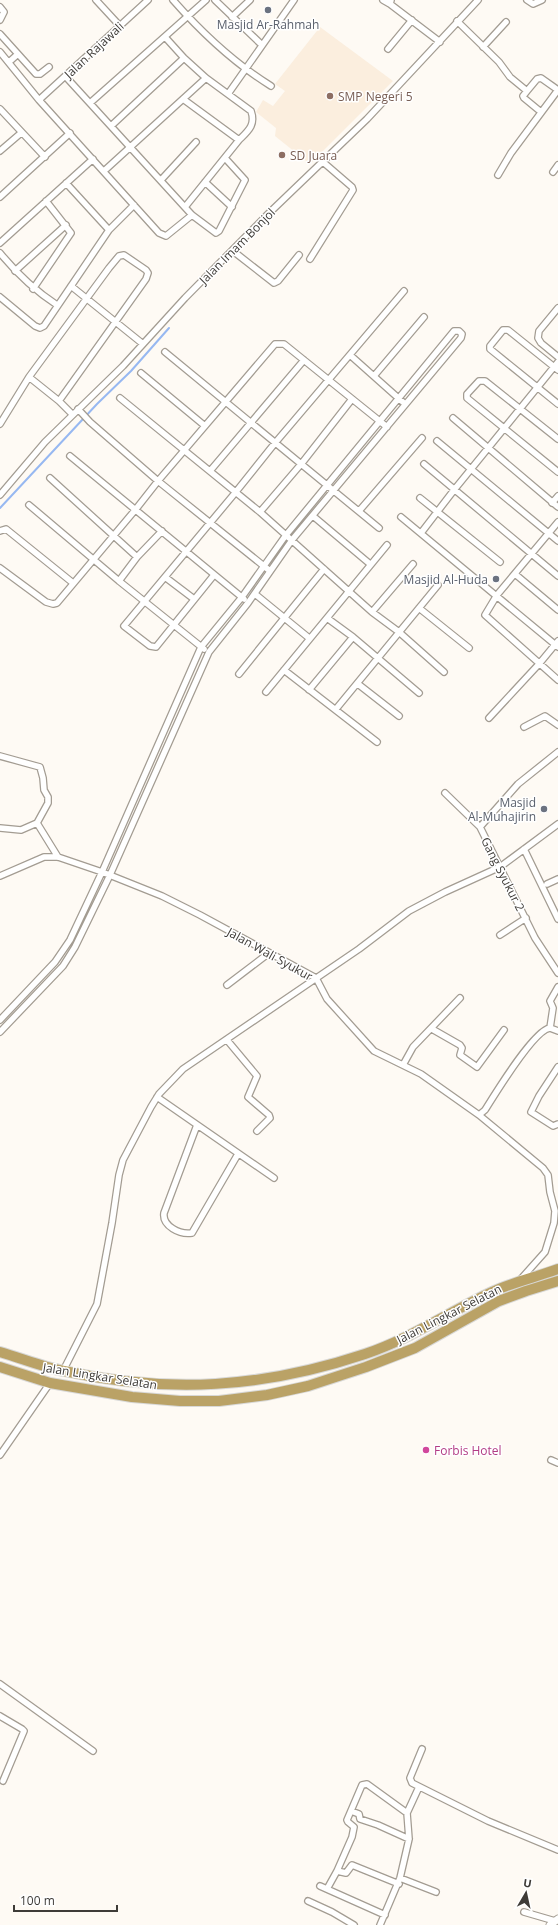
<svg xmlns="http://www.w3.org/2000/svg" width="558" height="1925" font-family="'Open Sans',sans-serif">
<style>
.built{fill:#fbeede}
.lines{fill:none;stroke-linecap:round;stroke-linejoin:round}
.stream{stroke:#97b8f1;stroke-width:2}
.minor-casing{stroke:#a39c92;stroke-width:8}
.tertiary-casing{stroke:#a39c92;stroke-width:9}
.trunk-casing{stroke:#d8d8d7;stroke-width:12}
.minor{stroke:#fff;stroke-width:5.5}
.tertiary{stroke:#fff;stroke-width:7}
.trunk{stroke:#baa266;stroke-width:10}
.worship-dot{fill:#6b7280;stroke:#fff;stroke-width:1.5}
.education-dot{fill:#8d6e63;stroke:#fff;stroke-width:1.5}
.hotel-dot{fill:#d1479c;stroke:#fff;stroke-width:1.5}
.labels{text-anchor:middle;dominant-baseline:central;stroke-width:3;stroke-linejoin:round;paint-order:stroke}
.worship-label{font-size:12px;fill:#5b616d;stroke:#fff;text-anchor:end}
.street-label{font-size:12px;fill:#3e3b37;stroke:#fff}
.education-label{font-size:12px;fill:#785e54;stroke:#fff;text-anchor:start}
.hotel-label{font-size:12px;fill:#b23c85;stroke:#fff;text-anchor:start}
</style>
<rect width="100%" height="100%" fill="#fefaf4"/>
<path class="built" d="M 320,27 L 393,81 L 310,164 L 275,136 L 276,128 L 256,112 L 263,100 L 273,106 L 285,91 L 275,84 Z"/>
<g class="lines">
<path class="stream" d="M 0,508 L 97,404 L 131,371 L 169,328"/>
<g class="minor-casing">
<path id="minor" d="M 96,0 L 120,26
M 173,0 C 202,33 234,63 271,86
M 215,0 L 262,45
M 383,0 L 390,4
M 391,0 L 390,4 L 440,42
M 527,0 L 533,4 L 542,0
M 0,7 L 4,12 L 0,20
M 232,17 L 250,0
M 457,21 L 499,62 L 510,77 L 527,91 L 537,79 L 541,78 L 558,90 L 511,153 L 498,175
M 0,34 L 36,74 L 40,74 L 49,67
M 165,37 L 184,58 L 206,78 L 251,111 C 256,125 248,131 239,140
M 483,47 L 506,22
M 388,49 L 412,20
M 0,52 L 39,100 L 159,233 L 166,236 L 192,215
M 9,62 L 18,54
M 66,77 L 192,215 L 216,233 L 219,231 L 245,180 L 225,158
M 527,91 L 523,96 L 524,98 L 541,112
M 228,94 L 294,0
M 183,99 L 239,140 L 185,207
M 39,100 L 148,0
M 90,103 L 206,0
M 0,109 L 45,157
M 111,126 L 184,58
M 0,151 L 21,133
M 104,171 L 206,78
M 553,172 L 558,165
M 161,180 L 196,142
M 205,182 L 232,207
M 66,183 L 109,230
M 0,197 L 70,133
M 0,243 L 93,159
M 233,251 L 274,283 L 278,281 L 299,255
M 0,253 C 18,275 34,290 57,305
M 310,259 L 353,190 L 352,187 L 323,162
M 15,271 L 66,225
M 71,286 L 143,344
M 33,289 L 71,233 L 46,201
M 0,297 L 35,326 L 40,328 L 44,326 L 109,230 L 134,205
M 558,308 L 539,331 L 538,338 L 541,343 L 558,357
M 165,352 L 379,528
M 350,355 L 405,404
M 558,370 L 508,330 L 503,330 L 490,346 L 490,349 L 558,404
M 141,373 L 205,426
M 374,376 L 424,317
M 120,398 L 260,512 L 372,612 L 399,632 L 444,672
M 59,401 L 146,279 L 148,273 L 146,270 L 124,255 L 119,256 L 109,268 L 29,377 L 59,401 L 72,414
M 78,409 L 90,422 L 158,481 L 270,571
M 453,418 L 558,507
M 0,424 L 29,377
M 558,439 L 485,381 L 479,381 L 467,394 L 467,398 L 558,472
M 437,441 L 558,541
M 70,456 L 244,599
M 424,464 L 558,576
M 210,471 L 304,360
M 50,478 L 137,557
M 0,495 L 45,442 L 123,366 L 185,298 L 266,216 L 367,119 L 478,0
M 420,498 L 500,562
M 552,503 L 558,496
M 29,505 L 119,581 L 204,649
M 359,511 L 422,438
M 260,512 L 302,463 L 352,399
M 313,516 L 370,564
M 401,517 L 558,647
M 558,522 L 497,595 L 485,615 L 558,680
M 0,531 L 6,529 L 73,583
M 421,533 L 454,490 L 558,362
M 0,568 L 46,602 L 53,604 L 57,603 L 136,509 L 158,481 L 275,344 L 284,344 L 387,427
M 515,574 L 558,610
M 214,575 L 156,647 L 150,646 L 124,626 L 235,493 L 275,443 L 404,291
M 165,577 L 194,599
M 119,581 L 137,557 L 162,531
M 255,594 L 309,638
M 419,608 L 469,648
M 372,612 L 413,564
M 327,618 L 353,637 L 419,693
M 284,670 L 377,742
M 239,674 L 324,569
M 358,684 L 399,716
M 309,690 L 353,637
M 266,692 L 387,545
M 336,709 L 438,585
M 489,718 L 539,664 L 558,641
M 524,727 L 545,716 L 558,725
M 558,752 L 518,784 L 480,827 L 535,938 L 558,973
M 0,756 L 40,767 L 43,778 L 44,790 L 48,797 L 48,803 L 37,823 L 21,830 L 0,828
M 445,793 L 480,827
M 37,823 L 58,857
M 524,849 L 558,919
M 0,876 L 44,857 L 58,857 L 102,872 L 162,896 L 200,915 L 316,978 L 327,999 L 374,1051 L 421,1074 L 479,1115 L 485,1110 C 495,1094 534,1030 550,1028 L 558,1031
M 547,884 L 558,879
M 500,935 L 526,918
M 227,985 L 269,953
M 0,1020 L 55,962 L 70,940 L 102,872 L 201,647 L 242,597 L 286,535 L 454,331 L 459,331 L 462,334 L 461,338 L 292,540 L 248,603 L 209,652 L 110,875 L 75,947 L 63,966 L 0,1032
M 550,1028 L 553,1008 L 550,1001 L 558,987
M 432,1029 L 460,1045 L 462,1048 L 460,1055 L 477,1067 L 504,1030
M 227,1040 L 257,1076 L 248,1097 L 269,1115 L 270,1118 L 257,1131
M 403,1065 L 413,1047 L 460,998
M 558,1067 L 539,1096 L 531,1112 L 553,1126 L 558,1124
M 157,1097 L 274,1178
M 479,1115 L 543,1168 L 548,1175 L 550,1192 L 555,1211 L 554,1223 L 545,1252 L 520,1280
M 197,1125 L 164,1213 C 162,1226 180,1235 192,1233 L 238,1154
M 63,1371 L 97,1304 L 112,1223 L 119,1175 L 123,1160 L 151,1107 L 159,1094 L 183,1069 L 359,949 L 409,911 L 445,892 L 500,867 L 558,824
M 0,1455 L 50,1383
M 551,1460 L 558,1463
M 0,1684 L 93,1751
M 0,1716 L 22,1729 L 24,1731 L 3,1781
M 422,1749 L 410,1778 L 412,1783 L 488,1821 L 558,1850
M 351,1811 L 359,1814 L 360,1819 L 378,1825 L 409,1839
M 337,1871 L 346,1873 L 352,1865 L 399,1884
M 400,1878 L 436,1892
M 320,1886 L 385,1915
M 327,1889 L 337,1871 L 352,1837 L 354,1827 L 348,1822 L 347,1820 L 362,1785 L 367,1784 L 407,1813
M 308,1901 L 332,1912 L 354,1925
M 524,1912 L 555,1921
M 380,1925 L 400,1878 L 409,1839 L 407,1813 L 419,1787"/>
</g>
<g class="tertiary-casing">
<path id="tertiary" d="M 550,1925 L 558,1919"/>
</g>
<g class="trunk-casing">
<path id="trunk" d="M 0,1352 C 21,1358 42,1367 64,1371 C 169,1394 263,1388 365,1354 C 410,1339 449,1312 492,1292 C 513,1282 537,1277 558,1269
M 0,1367 L 50,1383 L 132,1397 L 180,1401 L 219,1401 L 267,1395 L 308,1386 L 366,1367 L 415,1348 L 499,1301 L 526,1291 L 558,1281"/>
</g>
<use href="#minor" class="minor"/>
<use href="#tertiary" class="tertiary"/>
<use href="#trunk" class="trunk"/>
</g>
<g class="worship-dot">
<circle cx="268" cy="10" r="4"/>
<circle cx="496" cy="579" r="4"/>
<circle cx="544" cy="809" r="4"/>
</g>
<g class="education-dot">
<circle cx="330" cy="96" r="4"/>
<circle cx="282" cy="155" r="4"/>
</g>
<circle class="hotel-dot" cx="426" cy="1450" r="4"/>
<g class="labels">
<g class="worship-label">
<text x="268" y="24" text-anchor="middle">Masjid Ar-Rahmah</text>
<text x="488" y="579">Masjid Al-Huda</text>
<text x="536" y="802">Masjid<tspan x="536" dy="14">Al-Muhajirin</tspan></text>
</g>
<g class="street-label">
<text transform="translate(94 50) rotate(-43)">Jalan Rajawali</text>
<text transform="translate(237 246) rotate(-45)">Jalan Imam Bonjol</text>
<text transform="translate(503 874) rotate(63)">Gang Syukur 2</text>
<text transform="translate(270 954) rotate(29)">Jalan Wali Syukur</text>
<text transform="translate(449 1314) rotate(-27)">Jalan Lingkar Selatan</text>
<text transform="translate(100 1376) rotate(9)">Jalan Lingkar Selatan</text>
</g>
<g class="education-label">
<text x="338" y="96">SMP Negeri 5</text>
<text x="290" y="155">SD Juara</text>
</g>
<g class="hotel-label">
<text x="434" y="1450">Forbis Hotel</text>
</g>
</g>
<g transform="translate(526 1893) rotate(9)" stroke="#ffffff" stroke-width="3" paint-order="stroke">
<path d="M0-3L7 15L0 10L-7 15Z" fill="#3e3b37"/>
<text y="-6" font-size="11" font-weight="bold" text-anchor="middle" fill="#3e3b37">U</text>
</g>
<path d="M14 1905v6h103v-6" fill="none" stroke="#3e3b37" stroke-width="2"/>
<text x="20" y="1905" font-size="12" fill="#3e3b37" stroke="#ffffff" stroke-width="3" paint-order="stroke">100 m</text>
</svg>
